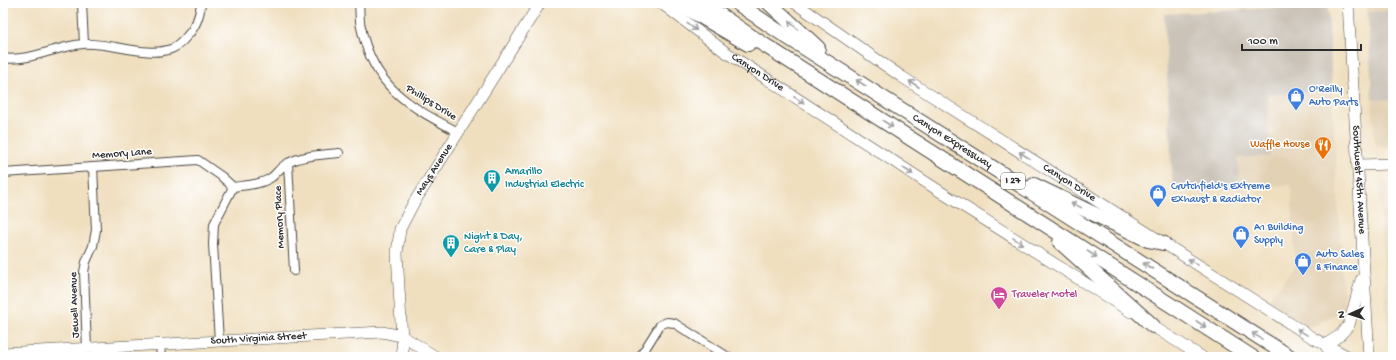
<svg xmlns="http://www.w3.org/2000/svg" width="1396" height="360" font-family="'Gochi Hand',sans-serif">
<style>
.built{fill:#e3d1b4}
.industrial{fill:#cbc3b8}
.lines{fill:none;stroke-linecap:round;stroke-linejoin:round}
.street-casing{stroke:#494641;stroke-width:10}
.secondary-casing{stroke:#494641;stroke-width:12}
.highway-casing{stroke:#494641;stroke-width:16}
.street{stroke:#fff;stroke-width:8}
.secondary{stroke:#fff;stroke-width:11}
.highway{stroke:#fff;stroke-width:14}
.oneway{stroke:#a0a0a0}
.labels{text-anchor:middle;dominant-baseline:central;stroke-width:3;stroke-linejoin:round;paint-order:stroke}
.shield{fill:#fff;stroke:#6b6b6b;stroke-width:1}
.shield-label{font-size:10px;font-weight:bold;fill:#2b2b2b}
.street-label{font-size:11px;fill:#2b2b2b;stroke:#fff}
.shop-label{font-size:11px;fill:#366cbe;stroke:#fff;text-anchor:start}
.food-label{font-size:11px;fill:#c56008;stroke:#fff;text-anchor:end}
.culture-label{font-size:11px;fill:#0d838f;stroke:#fff;text-anchor:start}
.hotel-label{font-size:11px;fill:#b23c85;stroke:#fff;text-anchor:start}
</style>
<rect width="100%" height="100%" fill="#fff"/>
<filter id="ink" filterUnits="userSpaceOnUse"><feTurbulence type="fractalNoise" baseFrequency=".025" numOctaves="2"/><feDisplacementMap in="SourceGraphic" scale="8" xChannelSelector="R" yChannelSelector="G"/><feConvolveMatrix kernelMatrix="1 2 1 2 8 2 1 2 1" color-interpolation-filters="sRGB"/></filter>
<filter id="wash" filterUnits="userSpaceOnUse"><feTurbulence type="fractalNoise" baseFrequency=".012" numOctaves="4" result="noise"/><feDisplacementMap in="SourceGraphic" scale="16" xChannelSelector="R" yChannelSelector="G"/><feGaussianBlur stdDeviation="0.9" result="paint"/><feColorMatrix in="noise" values="0 0 0 0 0 0 0 0 0 0 0 0 0 0 0 0 0 1.4 0 .05"/><feComposite in="paint" operator="in"/></filter>
<g filter="url(#wash)">
<rect width="100%" height="100%" fill="#f0dfbf"/>
<path class="built" d="M 1367,3 L 1393,3 L 1393,11 L 1368,12 Z
M 1332,91 L 1344,309 L 1314,326 L 1306,326 L 1268,300 L 1299,262 L 1295,258 L 1291,185 L 1240,188 L 1238,158 L 1270,155 L 1267,95 Z
M 1372,99 L 1393,100 L 1393,146 L 1380,147 L 1377,146 L 1375,143 Z
M 1393,181 L 1393,357 L 1389,357 L 1379,185 L 1382,182 Z"/>
<path class="industrial" d="M 1328,5 L 1332,91 L 1267,95 L 1270,156 L 1238,158 L 1240,188 L 1173,192 L 1164,14 Z
M 1393,11 L 1393,100 L 1372,99 L 1368,12 Z"/>
</g>
<g filter="url(#ink)">
<g class="lines">
<g class="street-casing">
<path id="street" d="M 82,3 L 84,44
M 359,3 C 360,11 359,20 361,27 C 373,87 409,106 458,132
M 3,58 C 30,62 56,46 83,44 C 111,42 147,58 171,49 C 177,47 183,41 187,36 C 196,27 200,15 201,3
M 288,163 L 294,271
M 3,173 L 198,160 L 221,176 L 233,187 L 214,224 L 213,244 L 219,341
M 233,187 C 245,185 261,185 272,177 C 277,173 281,166 288,163 C 303,155 322,155 339,153
M 160,345 L 161,357
M 87,349 L 84,272 L 86,262 L 93,246 L 96,230 L 93,167
M 640,357 L 660,325 L 667,322 L 674,323 L 728,357"/>
</g>
<g class="secondary-casing">
<g id="secondary">
<path id="s1" d="M 661,3 L 724,51 L 944,194 L 1131,312"/>
<path id="s2" d="M 795,3 L 902,77 L 1313,338 L 1349,357"/>
<path id="s3" d="M 1348,3 L 1369,357"/>
<path d="M 1359,165 L 1393,164"/>
<path d="M 1146,322 L 1202,357"/>
<path d="M 1328,349 L 1325,345 L 1339,336 L 1349,325 L 1361,280"/>
<path id="s4" d="M 3,353 L 382,332 L 402,336 L 436,357"/>
<path id="s5" d="M 403,357 L 397,253 L 400,229 L 413,204 L 540,3"/>
</g>
</g>
<g class="highway-casing">
<g id="highway">
<path d="M 678,3 L 748,44"/>
<path d="M 703,3 L 752,37 L 1252,357"/>
<path id="s6" d="M 737,3 L 778,31 L 1290,357"/>
<path d="M 769,3 L 818,48"/>
<path d="M 1034,185 L 1148,240 L 1163,243"/>
<path d="M 1060,242 L 1153,326"/>
</g>
</g>
<use href="#street" class="street"/>
<use href="#secondary" class="secondary"/>
<use href="#highway" class="highway"/>
</g>
<defs><path id="oneway-shaft" d="M-6 0H5M1.5-3L5.5 0L1.5 3" fill="none" stroke-width="1.6" stroke-linecap="round" stroke-linejoin="round"/></defs>
<g class="oneway">
<use href="#oneway-shaft" transform="translate(793 25) rotate(-138)"/>
<use href="#oneway-shaft" transform="translate(692 27) rotate(37)"/>
<use href="#oneway-shaft" transform="translate(861 83) rotate(-147)"/>
<use href="#oneway-shaft" transform="translate(914 84) rotate(-147)"/>
<use href="#oneway-shaft" transform="translate(799 100) rotate(33)"/>
<use href="#oneway-shaft" transform="translate(888 124) rotate(33)"/>
<use href="#oneway-shaft" transform="translate(1024 155) rotate(-147)"/>
<use href="#oneway-shaft" transform="translate(908 171) rotate(33)"/>
<use href="#oneway-shaft" transform="translate(1076 205) rotate(-154)"/>
<use href="#oneway-shaft" transform="translate(1018 241) rotate(32)"/>
<use href="#oneway-shaft" transform="translate(1092 254) rotate(33)"/>
<use href="#oneway-shaft" transform="translate(1193 262) rotate(-148)"/>
<use href="#oneway-shaft" transform="translate(1148 266) rotate(-148)"/>
<use href="#oneway-shaft" transform="translate(1201 324) rotate(33)"/>
<use href="#oneway-shaft" transform="translate(1302 332) rotate(-148)"/>
<use href="#oneway-shaft" transform="translate(1257 336) rotate(-148)"/>
</g>
</g>
<defs>
<g id="shop-pin" transform="scale(0.9)"><path d="M0 17L-7.5 6A9.5 9.5 0 1 1 7.5 6Z" fill="#3f7fe0" stroke="#fff"/><path d="M-5-2.5h2.3a2.7 3.5 0 0 1 5.4 0H5L5.5 6h-11ZM-1.5-2.5h3a1.5 2.3 0 0 0-3 0Z" fill="#fff"/></g>
<g id="restaurant-pin" transform="scale(0.9)"><path d="M0 17L-7.5 6A9.5 9.5 0 1 1 7.5 6Z" fill="#e8710a" stroke="#fff"/><path d="M-5-6h1v4h1v-4h1v4h1v-4h1v5L-1.5 .5V6h-2V.5L-5-1ZM5-6V6H3V1.5H1.5Q1.5-4 5-6Z" fill="#fff"/></g>
<g id="building-pin" transform="scale(0.9)"><path d="M0 17L-7.5 6A9.5 9.5 0 1 1 7.5 6Z" fill="#0f9aa8" stroke="#fff"/><path d="M-4-6H4V6H1V3H-1V6H-4ZM-2.5-4.3h1.7v1.8h-1.7ZM.8-4.3h1.7v1.8H.8ZM-2.5-1h1.7V.8h-1.7ZM.8-1h1.7V.8H.8Z" fill="#fff"/></g>
<g id="hotel-pin" transform="scale(0.9)"><path d="M0 17L-7.5 6A9.5 9.5 0 1 1 7.5 6Z" fill="#d1479c" stroke="#fff"/><path d="M-6-4.5h1.5V1H6V5H4.5V3h-9V5H-6ZM-4 0a1.8 1.8 0 1 1 3.6 0ZM.5 0V-2.5h3Q6-2.5 6 0Z" fill="#fff"/></g>
</defs>
<g fill-rule="evenodd">
<use href="#shop-pin" x="1296" y="96"/>
<use href="#restaurant-pin" x="1323" y="145"/>
<use href="#building-pin" x="492" y="178"/>
<use href="#shop-pin" x="1158" y="193"/>
<use href="#shop-pin" x="1241" y="234"/>
<use href="#building-pin" x="451" y="243"/>
<use href="#shop-pin" x="1303" y="261"/>
<use href="#hotel-pin" x="999" y="295"/>
</g>
<g class="labels">
<rect class="shield" x="1001" y="173" width="24" height="16" rx="3"/>
<g class="shield-label">
<text x="1013" y="181">I 27</text>
</g>
<g class="street-label">
<text stroke="none"><textPath href="#s1" startOffset="119">Canyon Drive</textPath></text>
<text transform="translate(431 103) rotate(32)">Phillips Drive</text>
<text stroke="none"><textPath href="#s6" startOffset="256">Canyon Expressway</textPath></text>
<text transform="translate(122 154) rotate(-4)">Memory Lane</text>
<text stroke="none"><textPath href="#s5" startOffset="197">Mays Avenue</textPath></text>
<text stroke="none"><textPath href="#s3" startOffset="177">Southwest 45th Avenue</textPath></text>
<text stroke="none"><textPath href="#s2" startOffset="328">Canyon Drive</textPath></text>
<text transform="translate(280 217) rotate(-93)">Memory Place</text>
<text transform="translate(75 305) rotate(-92)">Jewell Avenue</text>
<text stroke="none"><textPath href="#s4" startOffset="256">South Virginia Street</textPath></text>
</g>
<g class="shop-label">
<text x="1309" y="90">O'Reilly<tspan x="1309" dy="13">Auto Parts</tspan></text>
<text x="1171" y="187">Crutchfield's Extreme<tspan x="1171" dy="13">Exhaust &amp; Radiator</tspan></text>
<text x="1254" y="228">A1 Building<tspan x="1254" dy="13">Supply</tspan></text>
<text x="1316" y="255">Auto Sales<tspan x="1316" dy="13">&amp; Finance</tspan></text>
</g>
<g class="food-label">
<text x="1310" y="145">Waffle House</text>
</g>
<g class="culture-label">
<text x="505" y="172">Amarillo<tspan x="505" dy="13">Industrial Electric</tspan></text>
<text x="464" y="237">Night &amp; Day,<tspan x="464" dy="13">Care &amp; Play</tspan></text>
</g>
<g class="hotel-label">
<text x="1012" y="295">Traveler Motel</text>
</g>
</g>
<rect width="1396" height="360" fill="none" stroke="#fff" stroke-width="16"/>
<g transform="translate(1350 314) rotate(267)" stroke="#ffffff" stroke-width="3" paint-order="stroke">
<path d="M0-3L7 15L0 10L-7 15Z" fill="#2b2b2b"/>
<text y="-6" font-size="11" font-weight="bold" text-anchor="middle" fill="#2b2b2b">N</text>
</g>
<path d="M1242 44v6h119v-6" fill="none" stroke="#2b2b2b" stroke-width="2"/>
<text x="1248" y="44" font-size="12" fill="#2b2b2b" stroke="#ffffff" stroke-width="3" paint-order="stroke">100 m</text>
</svg>
